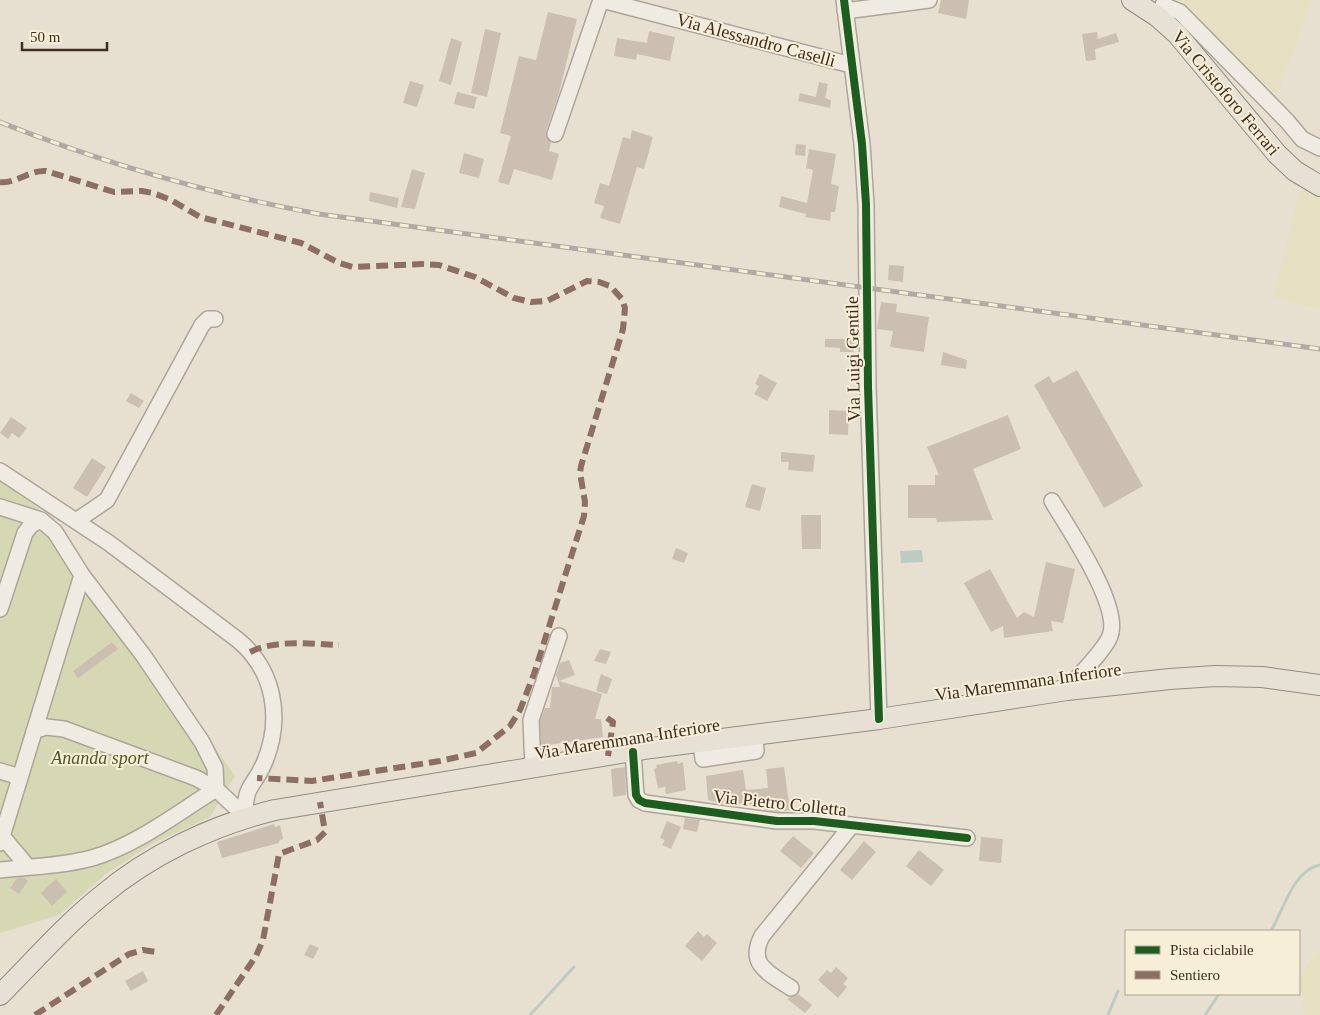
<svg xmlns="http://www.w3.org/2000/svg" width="1320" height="1015" font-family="'Times New Roman',serif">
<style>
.farmland{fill:#e6dfc2}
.green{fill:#d6d7b3}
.water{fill:#bcccc2}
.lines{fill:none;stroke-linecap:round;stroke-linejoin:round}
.stream{stroke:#bcccc2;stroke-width:3}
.building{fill:#cbbfb2}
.minor-casing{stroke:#ada599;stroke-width:18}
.major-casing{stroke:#928b80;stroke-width:22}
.minor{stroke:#efebe3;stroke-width:15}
.major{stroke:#e6e1d4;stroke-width:20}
.rail-casing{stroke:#afaaa2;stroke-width:5}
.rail{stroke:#f7eed8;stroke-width:3;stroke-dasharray:9;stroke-linecap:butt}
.quiet{stroke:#8d6e63;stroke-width:6;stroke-dasharray:12 6;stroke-linecap:butt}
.cycleway-casing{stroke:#f7eed8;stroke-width:11}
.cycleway{stroke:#1b5e20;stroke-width:8}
.labels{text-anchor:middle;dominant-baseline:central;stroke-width:4;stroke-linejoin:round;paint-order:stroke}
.street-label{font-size:18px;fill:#3d2e20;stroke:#f7eed8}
.park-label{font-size:18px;font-style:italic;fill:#4d5a26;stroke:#f7eed8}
</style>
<rect width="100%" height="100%" fill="#e7e0d1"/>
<path class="farmland" d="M 1180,0 L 1312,0 L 1277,96 L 1180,4 Z
M 1300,190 L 1320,196 L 1320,309 L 1273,298 Z
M 1320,951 L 1320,1015 L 1304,1015 L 1300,981 L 1307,965 Z"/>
<path class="green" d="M 0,480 L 33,504 L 55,524 L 235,776 L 210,817 L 150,845 L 107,873 L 59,915 L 0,933 Z"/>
<path class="water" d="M 922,550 L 923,562 L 901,563 L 900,551 Z"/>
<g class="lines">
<path class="stream" d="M 1271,931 C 1283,911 1293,870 1320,865
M 530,1015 L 574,967
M 1108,1015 L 1118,991
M 1205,1015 L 1219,994"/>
</g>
<path class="building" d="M 941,0 L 969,0 L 966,19 L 938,13 Z
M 548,12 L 577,19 L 559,93 L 546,131 L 546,136 L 551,142 L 549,151 L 559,154 L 552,180 L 514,169 L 509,185 L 498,182 L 511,136 L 500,133 L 519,56 L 536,60 Z
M 485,29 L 501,33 L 487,97 L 471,93 Z
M 649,31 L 675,37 L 670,61 L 637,54 L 636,60 L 614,56 L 617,38 L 647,43 Z
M 1097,32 L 1098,39 L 1116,33 L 1119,42 L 1095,49 L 1096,60 L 1086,61 L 1082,34 Z
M 451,38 L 462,42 L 451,85 L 439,81 Z
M 410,81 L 424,85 L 417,107 L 403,103 Z
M 819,82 L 828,84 L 825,98 L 831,100 L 830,108 L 798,101 L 800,93 L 816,97 Z
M 457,92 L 477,97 L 474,109 L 454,104 Z
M 632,130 L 653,137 L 644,169 L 637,167 L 620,224 L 600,218 L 604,206 L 594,203 L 600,183 L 609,186 L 623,137 L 630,139 Z
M 796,144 L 806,145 L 805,156 L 795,155 Z
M 809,149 L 836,154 L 831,184 L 839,186 L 835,212 L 831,212 L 830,221 L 805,217 L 806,214 L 779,207 L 781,196 L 807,203 L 813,170 L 806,168 Z
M 464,153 L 484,159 L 479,178 L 459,173 Z
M 412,169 L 425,173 L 415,209 L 401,207 Z
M 370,192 L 399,198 L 397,208 L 369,201 Z
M 889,265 L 904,266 L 903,282 L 888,280 Z
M 881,302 L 897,304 L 896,312 L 929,317 L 924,352 L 890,347 L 893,331 L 877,329 Z
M 825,339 L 854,339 L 854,352 L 840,352 L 840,348 L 825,347 Z
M 943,352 L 967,360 L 966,369 L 941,365 Z
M 1077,370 L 1143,486 L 1104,508 L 1034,385 L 1049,376 L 1053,383 Z
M 760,374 L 777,383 L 767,401 L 754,394 L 759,386 L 755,384 Z
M 131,393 L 144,401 L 139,408 L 126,401 Z
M 829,410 L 849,411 L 848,435 L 829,434 Z
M 1008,415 L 1021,449 L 973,469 L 993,520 L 937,522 L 936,518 L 908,518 L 908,485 L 935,485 L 935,475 L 939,475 L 927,447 Z
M 11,417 L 27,428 L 19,438 L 12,433 L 8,439 L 0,433 Z
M 781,452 L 815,455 L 813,472 L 788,470 L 789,462 L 781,462 Z
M 92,458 L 106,467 L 87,497 L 73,488 Z
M 752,484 L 766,488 L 760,511 L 745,507 Z
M 801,515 L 821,515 L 821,549 L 802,549 Z
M 676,548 L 688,553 L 684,563 L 672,559 Z
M 1046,562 L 1075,569 L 1063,623 L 1051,621 L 1053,631 L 1004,638 L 1003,626 L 991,632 L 964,583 L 990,569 L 1017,618 L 1024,612 L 1034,617 Z
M 112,642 L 118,649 L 78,678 L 73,671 Z
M 600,649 L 611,652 L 606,664 L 594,661 Z
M 569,660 L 575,675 L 559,681 L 602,694 L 595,719 L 601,719 L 603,737 L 541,746 L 540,721 L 545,708 L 550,708 L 552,687 L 560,687 L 556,675 L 560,663 Z
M 601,674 L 612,679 L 607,694 L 596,691 Z
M 677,761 L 678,764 L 683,762 L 686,790 L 666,794 L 665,787 L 658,788 L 654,769 L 657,768 L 656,765 Z
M 625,767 L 626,795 L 613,797 L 611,769 Z
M 784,767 L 790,810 L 778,812 L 748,806 L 748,802 L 734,806 L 708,800 L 706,776 L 743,770 L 746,790 L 758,789 L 768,788 L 766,769 Z
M 685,818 L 700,820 L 697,832 L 683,829 Z
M 667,821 L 681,827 L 671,849 L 662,845 L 665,840 L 660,838 Z
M 274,824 L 275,827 L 280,825 L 283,839 L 279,841 L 279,843 L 222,858 L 217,842 Z
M 793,836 L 814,853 L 801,868 L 780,851 Z
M 981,837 L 1003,839 L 1001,863 L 979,861 Z
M 864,841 L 876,852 L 852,880 L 840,870 Z
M 919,850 L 944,870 L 931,886 L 906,866 Z
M 23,877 L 28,881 L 19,894 L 10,888 L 17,878 Z
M 56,879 L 67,892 L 52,906 L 41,893 Z
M 698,931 L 704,937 L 707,934 L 717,943 L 702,961 L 685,946 Z
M 310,944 L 319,948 L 313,959 L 304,955 Z
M 836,967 L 848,978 L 843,984 L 847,987 L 838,998 L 818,980 L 827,970 L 831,973 Z
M 143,971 L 148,981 L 131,991 L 125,981 Z
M 798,994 L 812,1005 L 805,1013 L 787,999 Z"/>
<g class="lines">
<g class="minor-casing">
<path id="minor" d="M 602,0 L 851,65
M 844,0 L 862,144 L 866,204 L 868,387 L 879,719
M 1163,5 L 1180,12 L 1287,121 L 1302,139 L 1320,148
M 845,11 L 929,0
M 555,134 L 601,0
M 0,471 L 109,543 L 238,640 C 275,671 282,719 265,761 C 254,788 243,785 246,817
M 1052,501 C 1068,528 1122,607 1110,636 C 1105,650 1078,676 1067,690
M 0,507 L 41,520 L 55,532 L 82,575 L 143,655 L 202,742 L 215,768 L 216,789 C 177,813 137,845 92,858 C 62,866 30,867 0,870
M 76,521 L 107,500 L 202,325 L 208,319 L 215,319
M 0,609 L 25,533 L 31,525 L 41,520
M 34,731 L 46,727 L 64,729 L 196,778 L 216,789 L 246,817
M 701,742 L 703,759 L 756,751 L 755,735
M 633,752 L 636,795 L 639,800 L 645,803 L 777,821 L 814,821 L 967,838
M 533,768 L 531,720 L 559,636
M 0,771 L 20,777
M 2,836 L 28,867
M 0,843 L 82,575
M 791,988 C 769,973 747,965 762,936 L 852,825"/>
</g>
<g class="major-casing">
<path id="major" d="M 1132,0 L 1158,17 L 1177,34 L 1277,154 L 1295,171 L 1320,186
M 0,995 C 33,962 64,926 100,897 C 149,855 213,825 275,810 L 651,748 L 879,719 L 1067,690 L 1170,679 L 1215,676 L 1262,677 L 1320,685"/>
</g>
<use href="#minor" class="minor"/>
<use href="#major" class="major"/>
<g class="rail-casing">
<path id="rail" d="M 0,122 C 103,163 210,194 319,214 L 1320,349"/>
</g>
<use href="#rail" class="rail"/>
<path class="quiet" d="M 0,182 C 16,184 29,170 46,171 L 114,192 L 142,191 L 153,193 L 171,200 L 200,217 L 301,243 L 339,263 L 353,267 L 422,264 L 439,265 L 475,277 L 514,298 L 531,302 L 547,301 L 587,281 L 599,282 L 610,286 L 622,299 L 625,308 L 623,329 L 581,466 L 580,473 L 585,502 L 584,516 L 534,674 L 520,710 L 510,726 L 476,753 L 440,761 L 312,781 L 257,778
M 250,652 C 277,639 310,644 339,645
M 607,718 L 613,722 L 608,756
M 35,1015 L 129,954 L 143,950 L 156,952
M 216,1015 L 256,956 L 263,940 L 279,854 L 317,840 L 325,832 L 320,802"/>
<g class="cycleway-casing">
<path id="cycleway" d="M 844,0 L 862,144 L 866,204 L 868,387 L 879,719
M 633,752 L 636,795 L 639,800 L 645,803 L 777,821 L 814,821 L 967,838"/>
</g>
<use href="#cycleway" class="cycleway"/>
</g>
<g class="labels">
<g class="street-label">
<text transform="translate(756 40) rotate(15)">Via Alessandro Caselli</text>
<text transform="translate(1226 93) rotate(50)">Via Cristoforo Ferrari</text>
<text transform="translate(853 359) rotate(-91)">Via Luigi Gentile</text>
<text transform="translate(1028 682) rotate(-8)">Via Maremmana Inferiore</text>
<text transform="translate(627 739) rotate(-9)">Via Maremmana Inferiore</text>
<text transform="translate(780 803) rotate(6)">Via Pietro Colletta</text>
</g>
<g class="park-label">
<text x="100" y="758">Ananda sport</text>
</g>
</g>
<rect x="1125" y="930" width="175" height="65" fill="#f7eed8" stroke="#ada18e"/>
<rect x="1135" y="946" width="25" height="8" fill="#1b5e20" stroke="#ada18e"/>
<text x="1170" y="955" font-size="15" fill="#3d2e20">Pista ciclabile</text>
<rect x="1135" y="971" width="25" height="8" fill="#8d6e63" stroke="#ada18e"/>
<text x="1170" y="980" font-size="15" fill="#3d2e20">Sentiero</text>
<path d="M22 42v8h85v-8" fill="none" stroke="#3d2e20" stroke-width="2.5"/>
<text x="30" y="42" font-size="15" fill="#3d2e20" stroke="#f7eed8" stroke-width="4" paint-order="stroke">50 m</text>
</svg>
